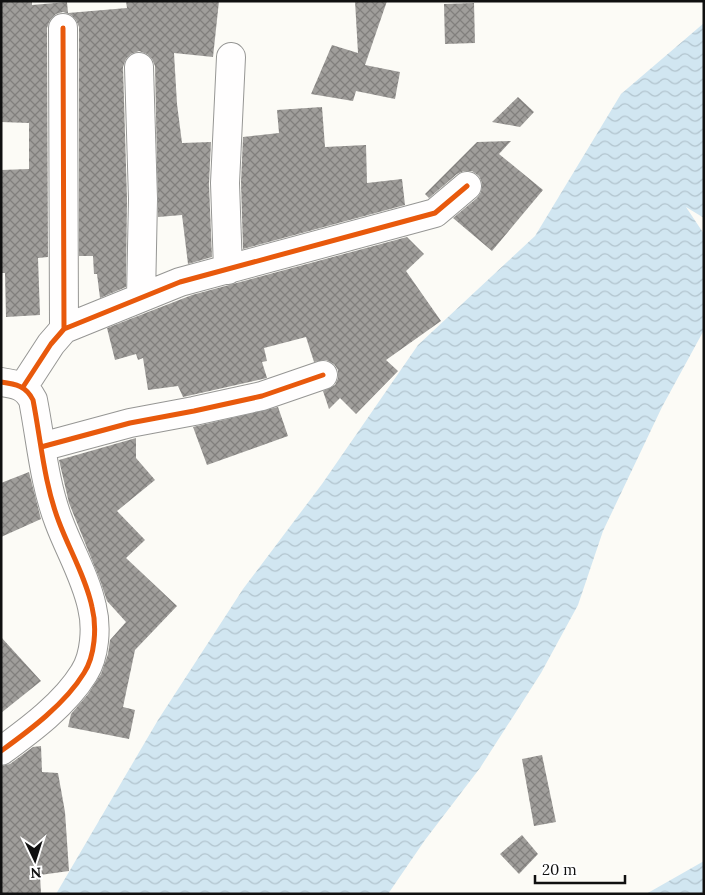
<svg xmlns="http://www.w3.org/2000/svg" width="705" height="895" font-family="Lora,serif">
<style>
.water{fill:url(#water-waves)}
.building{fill:url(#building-cross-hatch)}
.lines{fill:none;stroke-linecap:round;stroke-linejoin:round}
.minor-casing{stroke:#969694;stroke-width:30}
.minor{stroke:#fffefe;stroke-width:28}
.cycleway-casing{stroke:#fff;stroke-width:8}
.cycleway{stroke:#e8590c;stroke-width:5}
</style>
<defs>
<pattern id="water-waves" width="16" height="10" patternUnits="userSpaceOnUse" patternTransform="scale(1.25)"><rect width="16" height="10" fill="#d1e6f1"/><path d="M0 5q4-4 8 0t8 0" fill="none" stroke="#b2c4ce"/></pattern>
<pattern id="building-cross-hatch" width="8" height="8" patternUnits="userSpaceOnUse" patternTransform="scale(1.25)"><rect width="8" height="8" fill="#a09e9b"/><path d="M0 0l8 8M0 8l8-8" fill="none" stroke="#817f7d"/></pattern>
</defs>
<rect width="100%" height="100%" fill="#fcfbf6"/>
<path class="water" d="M 704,23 L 704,218 L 686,207 L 704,234 L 704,330 L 662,407 L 603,531 L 578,605 L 541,673 L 480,768 L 425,840 L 388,894 L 56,894 L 158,720 L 243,589 L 322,484 L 418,345 L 535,236 L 621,94 Z
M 704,861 L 704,894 L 646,894 Z"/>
<path class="building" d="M 1,1 L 32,1 L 32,5 L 67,2 L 68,13 L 127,8 L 126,1 L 219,1 L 213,57 L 174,53 L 177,104 L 182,143 L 211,142 L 209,184 L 212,257 L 188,264 L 182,215 L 158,217 L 155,66 L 152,59 L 147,54 L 139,51 L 131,54 L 126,59 L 123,67 L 127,199 L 126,287 L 100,298 L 97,274 L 94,274 L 93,256 L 79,256 L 79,27 L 76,20 L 71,15 L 63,12 L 56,14 L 50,20 L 47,28 L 48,257 L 38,258 L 40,315 L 6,317 L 5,273 L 1,273 L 1,170 L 29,169 L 29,123 L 1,122 Z
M 355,1 L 387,1 L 365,65 L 400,72 L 395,99 L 356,91 L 353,101 L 311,94 L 332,45 L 358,53 Z
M 474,3 L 475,43 L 445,44 L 444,4 Z
M 518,97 L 534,112 L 520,127 L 492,122 Z
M 322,107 L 325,147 L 366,145 L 367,183 L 402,179 L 405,205 L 243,249 L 241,183 L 243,137 L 279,133 L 277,110 Z
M 511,141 L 499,154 L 543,190 L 492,251 L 453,218 L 477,198 L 481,192 L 482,183 L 479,176 L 472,171 L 464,171 L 457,174 L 429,198 L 425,194 L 477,142 Z
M 407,237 L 424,254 L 406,271 L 441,321 L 386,360 L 398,371 L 356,414 L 340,398 L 329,409 L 323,391 L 335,385 L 338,378 L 338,370 L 334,364 L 326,360 L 314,362 L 306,337 L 264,348 L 267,361 L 262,362 L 267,378 L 183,397 L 178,386 L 148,390 L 143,358 L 138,360 L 136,354 L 115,360 L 107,328 L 192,295 Z
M 278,407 L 288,436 L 207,465 L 193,427 Z
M 136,438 L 136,458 L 155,480 L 117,511 L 145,540 L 126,558 L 177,606 L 135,650 L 123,707 L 135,710 L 129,739 L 68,727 L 71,714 L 88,694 L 101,674 L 108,654 L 110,640 L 126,622 L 107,601 L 100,580 L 69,503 L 59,460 Z
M 29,472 L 41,519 L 1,537 L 1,483 Z
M 1,637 L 41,681 L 1,713 Z
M 41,746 L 42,772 L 58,773 L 65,812 L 69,871 L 40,875 L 41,894 L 1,894 L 1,766 L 10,764 L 33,747 Z
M 542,755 L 556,822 L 534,826 L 522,759 Z
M 522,835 L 538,854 L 519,874 L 500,854 Z"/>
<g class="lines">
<g class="minor-casing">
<path id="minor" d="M 63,28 L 64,329
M 139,67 L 143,199 L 141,297
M 228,270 L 225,183 L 231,57
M 1,382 C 16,384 26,386 33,400 C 41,441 44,483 59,522 C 69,549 86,578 92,607 C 97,627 95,656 84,673 C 65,704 30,730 1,751
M 23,387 L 51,344 L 64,329 L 180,282 L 435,213 L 467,186
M 41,447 L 130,423 L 194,411 L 262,396 L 323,375"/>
</g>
<use href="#minor" class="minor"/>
<g class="cycleway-casing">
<path id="cycleway" d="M 63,28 L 64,329
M 1,382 C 16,384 26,386 33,400 C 41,441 44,483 59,522 C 69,549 86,578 92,607 C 97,627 95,656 84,673 C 65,704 30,730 1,751
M 23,387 L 51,344 L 64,329 L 180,282 L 435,213 L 467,186
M 41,447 L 130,423 L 194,411 L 262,396 L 323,375"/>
</g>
<use href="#cycleway" class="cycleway"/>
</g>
<rect width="705" height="895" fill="none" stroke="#101010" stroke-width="5"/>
<g transform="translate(35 860) rotate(176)" stroke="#ffffff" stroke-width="4" paint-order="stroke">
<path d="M0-4L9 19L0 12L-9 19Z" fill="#101010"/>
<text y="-8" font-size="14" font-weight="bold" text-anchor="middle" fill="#101010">N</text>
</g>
<path d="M535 875v8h90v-8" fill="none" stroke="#101010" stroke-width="2.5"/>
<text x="542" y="875" font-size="15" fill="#101010" stroke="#ffffff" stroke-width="4" paint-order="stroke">20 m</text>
</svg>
